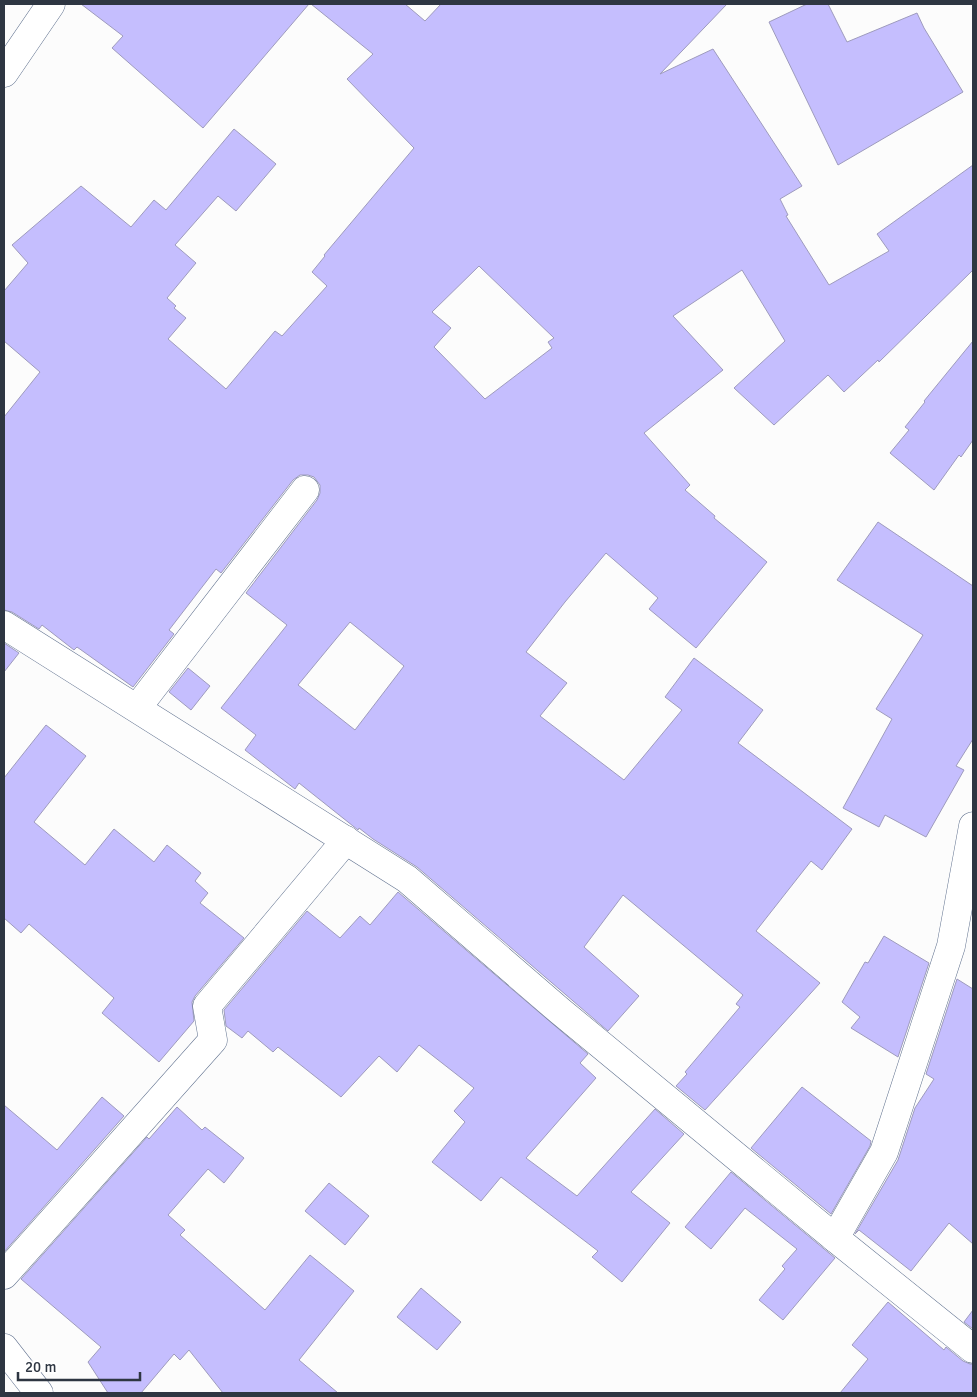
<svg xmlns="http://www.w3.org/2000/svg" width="977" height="1397" font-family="Signika,sans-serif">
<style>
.building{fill:#c5befe;stroke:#9e9bbd;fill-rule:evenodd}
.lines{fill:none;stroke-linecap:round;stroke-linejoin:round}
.minor-casing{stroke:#61728f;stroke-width:29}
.tertiary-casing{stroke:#61728f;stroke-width:29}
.minor{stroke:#fff;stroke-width:28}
.tertiary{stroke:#fff;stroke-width:28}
</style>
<rect width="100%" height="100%" fill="#fcfcfc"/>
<path class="building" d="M 81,4 L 309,4 L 203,128 L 112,48 L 123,36 Z
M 311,4 L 405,4 L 425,21 L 441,4 L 727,4 L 660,74 L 713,49 L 802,186 L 780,199 L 788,215 L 786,216 L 829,285 L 889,251 L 877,234 L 973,165 L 973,270 L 879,362 L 878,360 L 844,392 L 828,375 L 774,425 L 734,388 L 785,341 L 742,270 L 673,316 L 723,370 L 644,433 L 690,485 L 685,490 L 715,516 L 714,518 L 767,562 L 696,648 L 649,609 L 658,598 L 606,553 L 565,602 L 526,652 L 567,683 L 540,716 L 624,780 L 682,710 L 665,697 L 694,658 L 763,710 L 738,743 L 852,829 L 822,870 L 811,861 L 756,931 L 820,983 L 705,1110 L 676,1086 L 687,1074 L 685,1072 L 740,1007 L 736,1004 L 743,995 L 623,895 L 584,947 L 639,996 L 608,1031 L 417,867 L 373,839 L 359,828 L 358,830 L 299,783 L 295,789 L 245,750 L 256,735 L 221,708 L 287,625 L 246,593 L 317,500 L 320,493 L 320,485 L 314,477 L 308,475 L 300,475 L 293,480 L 221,573 L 216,569 L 169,630 L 174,634 L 133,687 L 77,647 L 74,650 L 42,625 L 39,629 L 12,612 L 4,610 L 4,417 L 40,372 L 4,341 L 4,291 L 28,263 L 12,245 L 81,186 L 131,227 L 154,200 L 166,210 L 234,129 L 276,164 L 236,211 L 218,196 L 175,245 L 196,263 L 167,298 L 176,306 L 174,308 L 186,318 L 168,339 L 226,389 L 275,331 L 282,336 L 327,286 L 312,272 L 325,256 L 324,255 L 414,148 L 347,79 L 373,54 ZM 479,266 L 554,338 L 548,342 L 552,348 L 485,399 L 434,347 L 451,328 L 432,312 ZM 350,622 L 404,666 L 355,730 L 298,685 Z
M 807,4 L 828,4 L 847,42 L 917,13 L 924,28 L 963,92 L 838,165 L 769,22 Z
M 973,341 L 973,440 L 961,457 L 959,455 L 934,490 L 890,453 L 909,430 L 905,427 L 925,402 L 924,401 Z
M 878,522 L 973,586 L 973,739 L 956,766 L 964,770 L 926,837 L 885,815 L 879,827 L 843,808 L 892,719 L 876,709 L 923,635 L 837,580 Z
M 4,643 L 19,653 L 4,672 Z
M 188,668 L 210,686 L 191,710 L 169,692 Z
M 46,725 L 86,756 L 34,822 L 85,865 L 114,829 L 154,862 L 167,845 L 201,873 L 195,881 L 208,893 L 200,903 L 244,938 L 195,996 L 192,1002 L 194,1021 L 159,1062 L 102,1013 L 114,998 L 29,924 L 21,933 L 4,918 L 4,778 Z
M 398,892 L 588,1054 L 580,1063 L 596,1078 L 526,1158 L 577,1196 L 655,1109 L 684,1134 L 631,1192 L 670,1223 L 622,1282 L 592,1257 L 598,1251 L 501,1177 L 481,1201 L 432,1162 L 465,1122 L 454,1111 L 474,1088 L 419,1045 L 397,1072 L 379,1056 L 341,1097 L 278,1047 L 273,1052 L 248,1031 L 242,1038 L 226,1026 L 224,1010 L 307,911 L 340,938 L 360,916 L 370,925 Z
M 884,936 L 929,963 L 898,1057 L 851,1028 L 860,1017 L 842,1002 L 865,962 L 868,963 Z
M 957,979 L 973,989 L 973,1244 L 949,1223 L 911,1271 L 859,1230 L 855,1234 L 898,1160 L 915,1108 L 934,1079 L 926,1074 Z
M 802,1087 L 871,1141 L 870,1146 L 831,1214 L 751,1148 Z
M 102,1097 L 124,1116 L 4,1252 L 4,1105 L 57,1150 Z
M 177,1107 L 202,1130 L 205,1127 L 244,1158 L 224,1183 L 208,1169 L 168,1215 L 185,1230 L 180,1235 L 265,1310 L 310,1255 L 354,1291 L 299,1360 L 338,1393 L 223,1393 L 189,1350 L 180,1360 L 174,1354 L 141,1393 L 108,1393 L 88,1362 L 101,1347 L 21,1279 L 147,1137 L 149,1139 Z
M 731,1172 L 835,1258 L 783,1320 L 759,1300 L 785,1269 L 782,1266 L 797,1249 L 745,1208 L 711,1249 L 685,1227 Z
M 329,1183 L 369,1216 L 345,1245 L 305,1211 Z
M 421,1288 L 461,1322 L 437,1350 L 397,1317 Z
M 888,1302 L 944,1350 L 946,1347 L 963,1361 L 970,1364 L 973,1364 L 973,1393 L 840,1393 L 868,1359 L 852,1345 Z
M 973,1310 L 973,1329 L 964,1322 Z"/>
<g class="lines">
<g class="minor-casing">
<path id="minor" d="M 4,73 L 51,4
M 137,708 L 305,490
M 835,1238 L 884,1152 L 951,946 L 973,826
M 4,1275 L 213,1040 L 207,1006 L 346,840
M 4,1348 L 39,1393"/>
</g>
<g class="tertiary-casing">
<path id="tertiary" d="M 4,625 L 407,879 L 560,1011 L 835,1238 L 973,1349"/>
</g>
<use href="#minor" class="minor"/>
<use href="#tertiary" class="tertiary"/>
</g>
<rect width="977" height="1397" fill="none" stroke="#2e3642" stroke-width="10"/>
<path d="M18 1372v8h122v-8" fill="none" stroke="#2e3642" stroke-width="2.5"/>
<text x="25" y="1372" font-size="15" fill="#2e3642" stroke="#ffffff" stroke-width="4" paint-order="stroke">20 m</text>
</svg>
